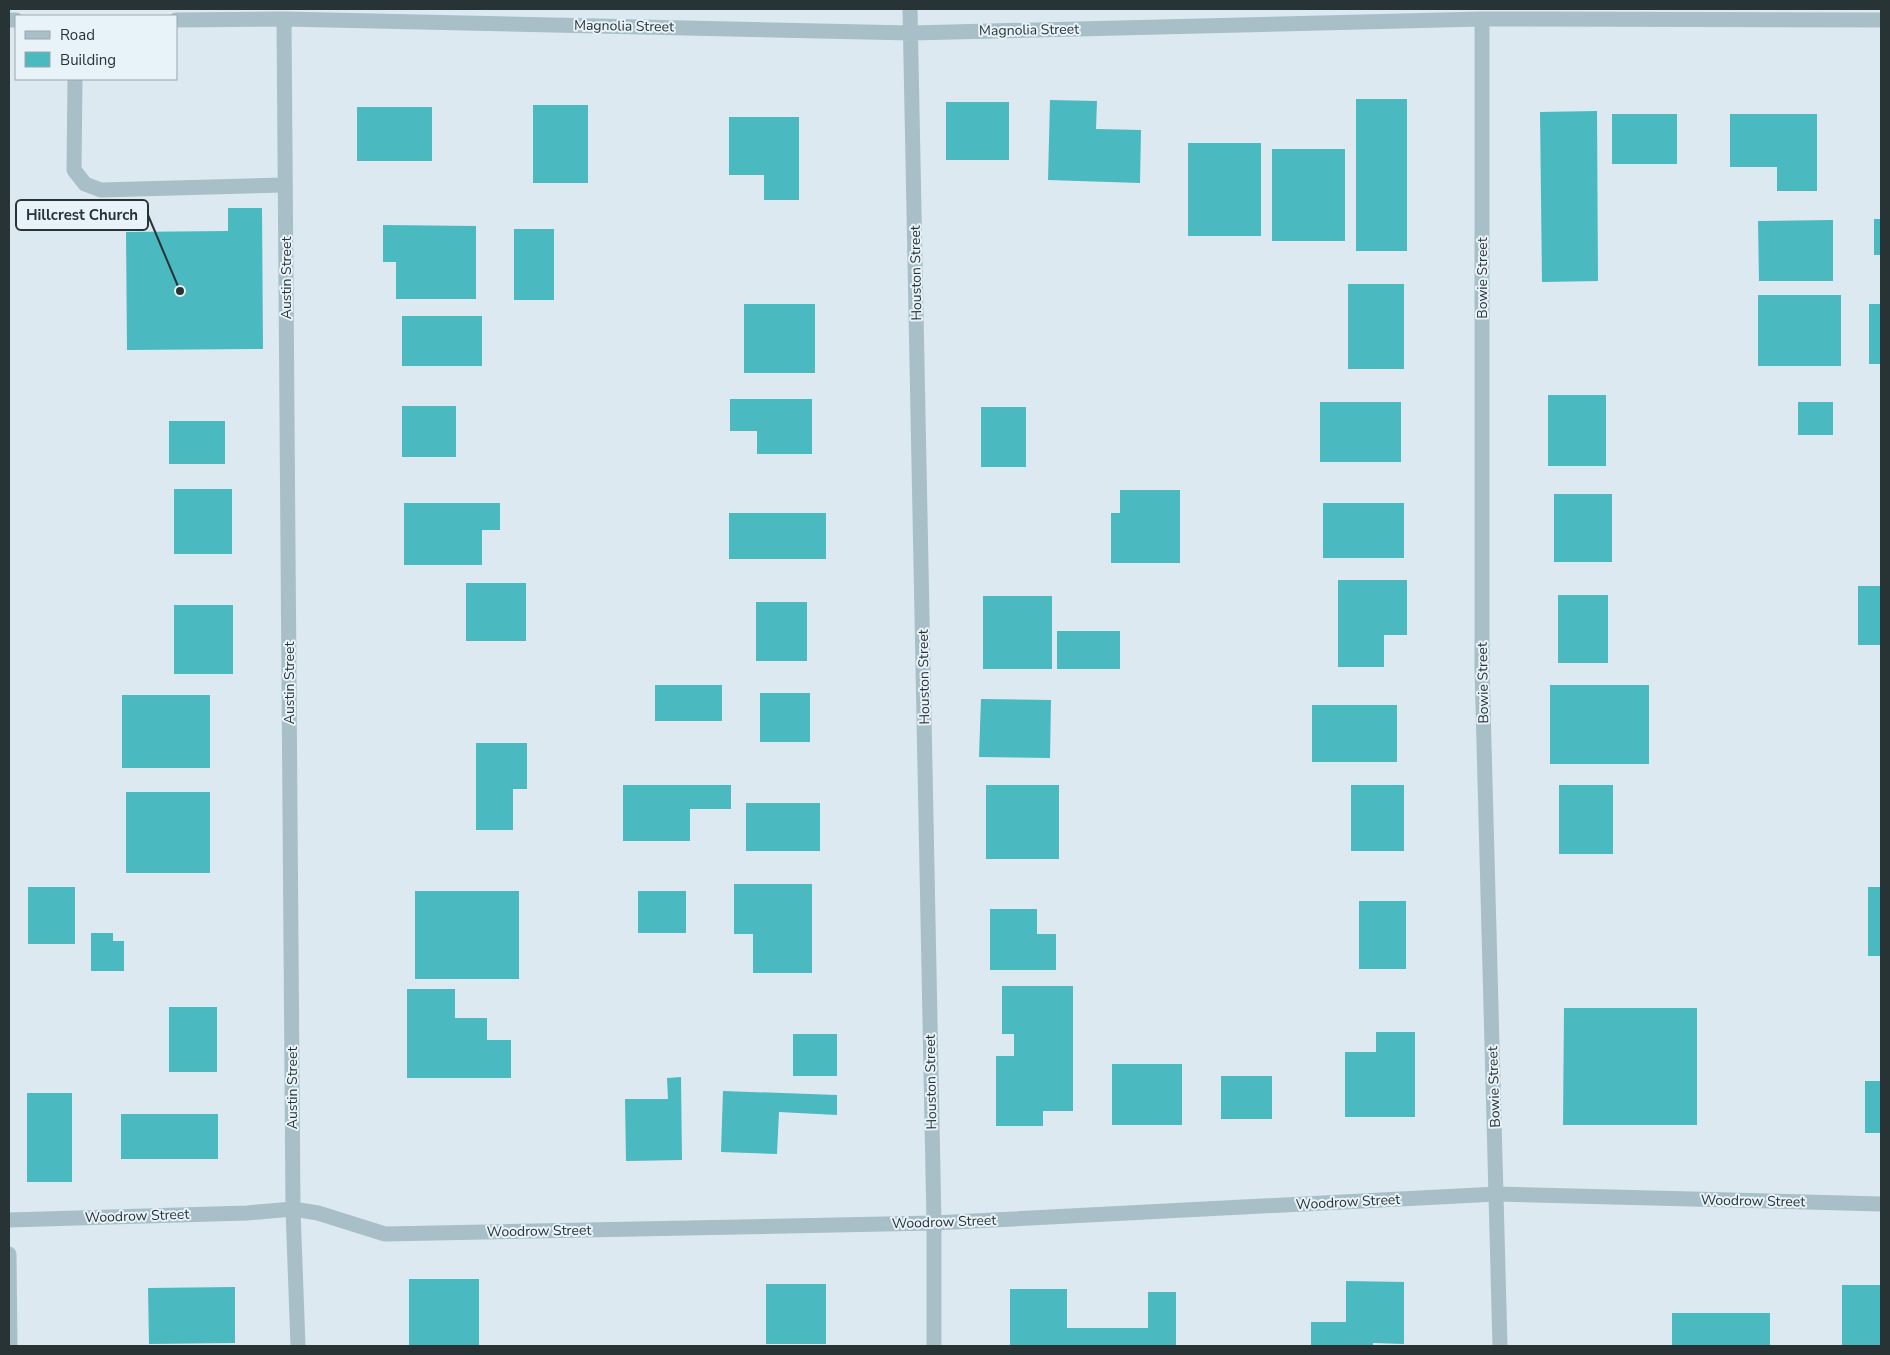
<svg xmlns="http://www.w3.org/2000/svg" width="1890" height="1355" font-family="'Nunito Sans',sans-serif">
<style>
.building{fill:#4ab9c0}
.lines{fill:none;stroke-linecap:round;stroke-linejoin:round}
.lane{stroke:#a8bfc8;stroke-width:15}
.street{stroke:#a8bfc8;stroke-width:15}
.labels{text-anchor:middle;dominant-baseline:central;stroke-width:4;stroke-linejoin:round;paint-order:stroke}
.street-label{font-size:14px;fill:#283335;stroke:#e8f2f9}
.leader{fill:none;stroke:#283335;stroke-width:2}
.callout-dot{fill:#283335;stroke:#e8f2f9;stroke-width:2}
.callout{fill:#e8f2f9;stroke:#283335;stroke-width:2}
.callout-label{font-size:15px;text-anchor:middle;font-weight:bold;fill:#283335}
</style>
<rect width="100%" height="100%" fill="#dce9f1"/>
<path class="building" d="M 1356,99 L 1407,99 L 1407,251 L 1356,251 Z
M 1050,100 L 1097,101 L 1096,129 L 1141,130 L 1140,183 L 1048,180 Z
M 946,102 L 1009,102 L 1009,160 L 946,160 Z
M 533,105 L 588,105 L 588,183 L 533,183 Z
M 357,107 L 432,107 L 432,161 L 357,161 Z
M 1597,111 L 1598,281 L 1542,282 L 1540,112 Z
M 1612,114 L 1677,114 L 1677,164 L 1612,164 Z
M 1730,114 L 1817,114 L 1817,191 L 1777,191 L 1777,167 L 1730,167 Z
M 729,117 L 799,117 L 799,200 L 764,200 L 764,175 L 729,175 Z
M 1188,143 L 1261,143 L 1261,236 L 1188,236 Z
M 1272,149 L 1345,149 L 1345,241 L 1272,241 Z
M 228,208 L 262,208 L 263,349 L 127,350 L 126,232 L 228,231 Z
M 1874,219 L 1881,219 L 1881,255 L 1874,255 Z
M 1833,220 L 1833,281 L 1759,281 L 1758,221 Z
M 383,225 L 476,226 L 476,299 L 396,299 L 396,262 L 383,262 Z
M 514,229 L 554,229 L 554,300 L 514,300 Z
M 1348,284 L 1404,284 L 1404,369 L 1348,369 Z
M 1758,295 L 1841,295 L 1841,366 L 1758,366 Z
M 744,304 L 815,304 L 815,373 L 744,373 Z
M 1869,304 L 1881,304 L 1881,364 L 1869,364 Z
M 402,316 L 482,316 L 482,366 L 402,366 Z
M 1548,395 L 1606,395 L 1606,466 L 1548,466 Z
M 730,399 L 812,399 L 812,454 L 757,454 L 757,431 L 730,431 Z
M 1320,402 L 1401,402 L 1401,462 L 1320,462 Z
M 1798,402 L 1833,402 L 1833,435 L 1798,435 Z
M 402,406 L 456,406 L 456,457 L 402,457 Z
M 981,407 L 1026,407 L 1026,467 L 981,467 Z
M 169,421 L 225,421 L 225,464 L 169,464 Z
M 174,489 L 232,489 L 232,554 L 174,554 Z
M 1120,490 L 1180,490 L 1180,563 L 1111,563 L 1111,513 L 1120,513 Z
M 1554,494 L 1612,494 L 1612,562 L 1554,562 Z
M 404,503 L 500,503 L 500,530 L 482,530 L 482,565 L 404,565 Z
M 1323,503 L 1404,503 L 1404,558 L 1323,558 Z
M 729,513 L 826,513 L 826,559 L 729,559 Z
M 1338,580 L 1407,580 L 1407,635 L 1384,635 L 1384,667 L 1338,667 Z
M 466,583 L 526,583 L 526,641 L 466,641 Z
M 1858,586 L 1881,586 L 1881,645 L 1858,645 Z
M 1558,595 L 1608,595 L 1608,663 L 1558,663 Z
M 983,596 L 1052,596 L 1052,669 L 983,669 Z
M 756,602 L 807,602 L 807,661 L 756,661 Z
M 174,605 L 233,605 L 233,674 L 174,674 Z
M 1057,631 L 1120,631 L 1120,669 L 1057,669 Z
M 655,685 L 722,685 L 722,721 L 655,721 Z
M 1550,685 L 1649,685 L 1649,764 L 1550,764 Z
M 760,693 L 810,693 L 810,742 L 760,742 Z
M 122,695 L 210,695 L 210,768 L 122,768 Z
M 981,699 L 1051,700 L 1050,758 L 979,757 Z
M 1312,705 L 1397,705 L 1397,762 L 1312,762 Z
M 476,743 L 527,743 L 527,789 L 513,789 L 513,830 L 476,830 Z
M 623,785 L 731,785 L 731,809 L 690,809 L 690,841 L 623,841 Z
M 986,785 L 1059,785 L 1059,859 L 986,859 Z
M 1351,785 L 1404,785 L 1404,851 L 1351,851 Z
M 1559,785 L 1613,785 L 1613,854 L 1559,854 Z
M 126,792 L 210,792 L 210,873 L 126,873 Z
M 746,803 L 820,803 L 820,851 L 746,851 Z
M 734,884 L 812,884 L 812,973 L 753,973 L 753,934 L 734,934 Z
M 28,887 L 75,887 L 75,944 L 28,944 Z
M 1868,887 L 1881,887 L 1881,956 L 1868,956 Z
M 415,891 L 519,891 L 519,979 L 415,979 Z
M 638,891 L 686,891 L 686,933 L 638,933 Z
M 1359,901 L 1406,901 L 1406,969 L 1359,969 Z
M 990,909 L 1037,909 L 1037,934 L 1056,934 L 1056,970 L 990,970 Z
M 91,933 L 113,933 L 113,941 L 124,941 L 124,971 L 91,971 Z
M 1002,986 L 1073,986 L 1073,1111 L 1043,1111 L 1043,1126 L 996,1126 L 996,1056 L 1014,1056 L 1014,1034 L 1002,1034 Z
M 407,989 L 455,989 L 455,1018 L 487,1018 L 487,1040 L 511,1040 L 511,1078 L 407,1078 Z
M 169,1007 L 217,1007 L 217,1072 L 169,1072 Z
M 1564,1008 L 1697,1008 L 1697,1125 L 1563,1125 Z
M 1376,1032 L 1415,1032 L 1415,1117 L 1345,1117 L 1345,1052 L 1376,1052 Z
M 793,1034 L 837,1034 L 837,1076 L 793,1076 Z
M 1112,1064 L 1182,1064 L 1182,1125 L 1112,1125 Z
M 1221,1076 L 1272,1076 L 1272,1119 L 1221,1119 Z
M 681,1077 L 682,1160 L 626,1161 L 625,1099 L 668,1099 L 667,1078 Z
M 1865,1081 L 1881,1081 L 1881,1133 L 1865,1133 Z
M 723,1091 L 837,1095 L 837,1115 L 779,1112 L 777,1154 L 721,1152 Z
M 27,1093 L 72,1093 L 72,1182 L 27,1182 Z
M 121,1114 L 218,1114 L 218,1159 L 121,1159 Z
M 409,1279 L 479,1279 L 479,1346 L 409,1346 Z
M 1346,1281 L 1404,1282 L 1404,1344 L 1373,1343 L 1373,1346 L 1311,1346 L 1311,1322 L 1346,1322 Z
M 766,1284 L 826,1284 L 826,1344 L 766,1344 Z
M 1842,1285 L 1881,1285 L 1881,1346 L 1842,1346 Z
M 235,1287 L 235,1343 L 149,1344 L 148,1288 Z
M 1010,1289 L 1067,1289 L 1067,1328 L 1148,1328 L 1148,1292 L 1176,1292 L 1176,1346 L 1010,1346 Z
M 1672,1313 L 1770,1313 L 1770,1346 L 1672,1346 Z"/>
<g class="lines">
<path class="lane" d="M 75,79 L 74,170 L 85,184 L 101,190 L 285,185
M 9,1254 L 10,1346"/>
<path class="street" d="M 910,9 L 934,1223 L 934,1346
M 284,19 L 293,1209 L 298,1346
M 1482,19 L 1482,668 L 1500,1346
M 9,20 L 16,20
M 176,20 L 284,19 L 911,33 L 1482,19 L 1881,20
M 9,1220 L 247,1213 L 293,1209 L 318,1213 L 385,1234 L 934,1223 L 1497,1194 L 1881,1204"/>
</g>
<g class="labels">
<g class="street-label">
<text transform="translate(624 26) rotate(1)">Magnolia Street</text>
<text transform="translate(1029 30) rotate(-1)">Magnolia Street</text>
<text transform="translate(916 273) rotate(-91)">Houston Street</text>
<text transform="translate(286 278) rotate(-90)">Austin Street</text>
<text transform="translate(1482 278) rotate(-90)">Bowie Street</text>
<text transform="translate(924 677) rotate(-91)">Houston Street</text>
<text transform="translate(289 683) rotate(-90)">Austin Street</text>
<text transform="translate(1483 683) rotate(-91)">Bowie Street</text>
<text transform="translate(931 1082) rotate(-91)">Houston Street</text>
<text transform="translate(1494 1087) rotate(-92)">Bowie Street</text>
<text transform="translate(292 1088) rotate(-90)">Austin Street</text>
<text transform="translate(1753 1201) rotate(1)">Woodrow Street</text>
<text transform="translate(1348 1202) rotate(-3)">Woodrow Street</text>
<text transform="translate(137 1216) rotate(-2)">Woodrow Street</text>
<text transform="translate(944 1222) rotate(-2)">Woodrow Street</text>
<text transform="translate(539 1231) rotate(-1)">Woodrow Street</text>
</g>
</g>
<path class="leader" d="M180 291L148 215"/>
<circle class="callout-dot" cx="180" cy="291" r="5"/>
<rect class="callout" x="16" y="200" width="132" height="30" rx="5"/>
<g class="callout-label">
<text x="82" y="220">Hillcrest Church</text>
</g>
<rect width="1890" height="1355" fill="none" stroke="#283335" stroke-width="20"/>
<rect x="15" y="15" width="162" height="65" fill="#e8f2f9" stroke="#9ba6ab"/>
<rect x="25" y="31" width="25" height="8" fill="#a8bfc8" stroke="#9ba6ab"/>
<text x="60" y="40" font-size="15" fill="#283335">Road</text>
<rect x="25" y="52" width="25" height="15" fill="#4ab9c0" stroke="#9ba6ab"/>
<text x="60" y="65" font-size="15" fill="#283335">Building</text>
</svg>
